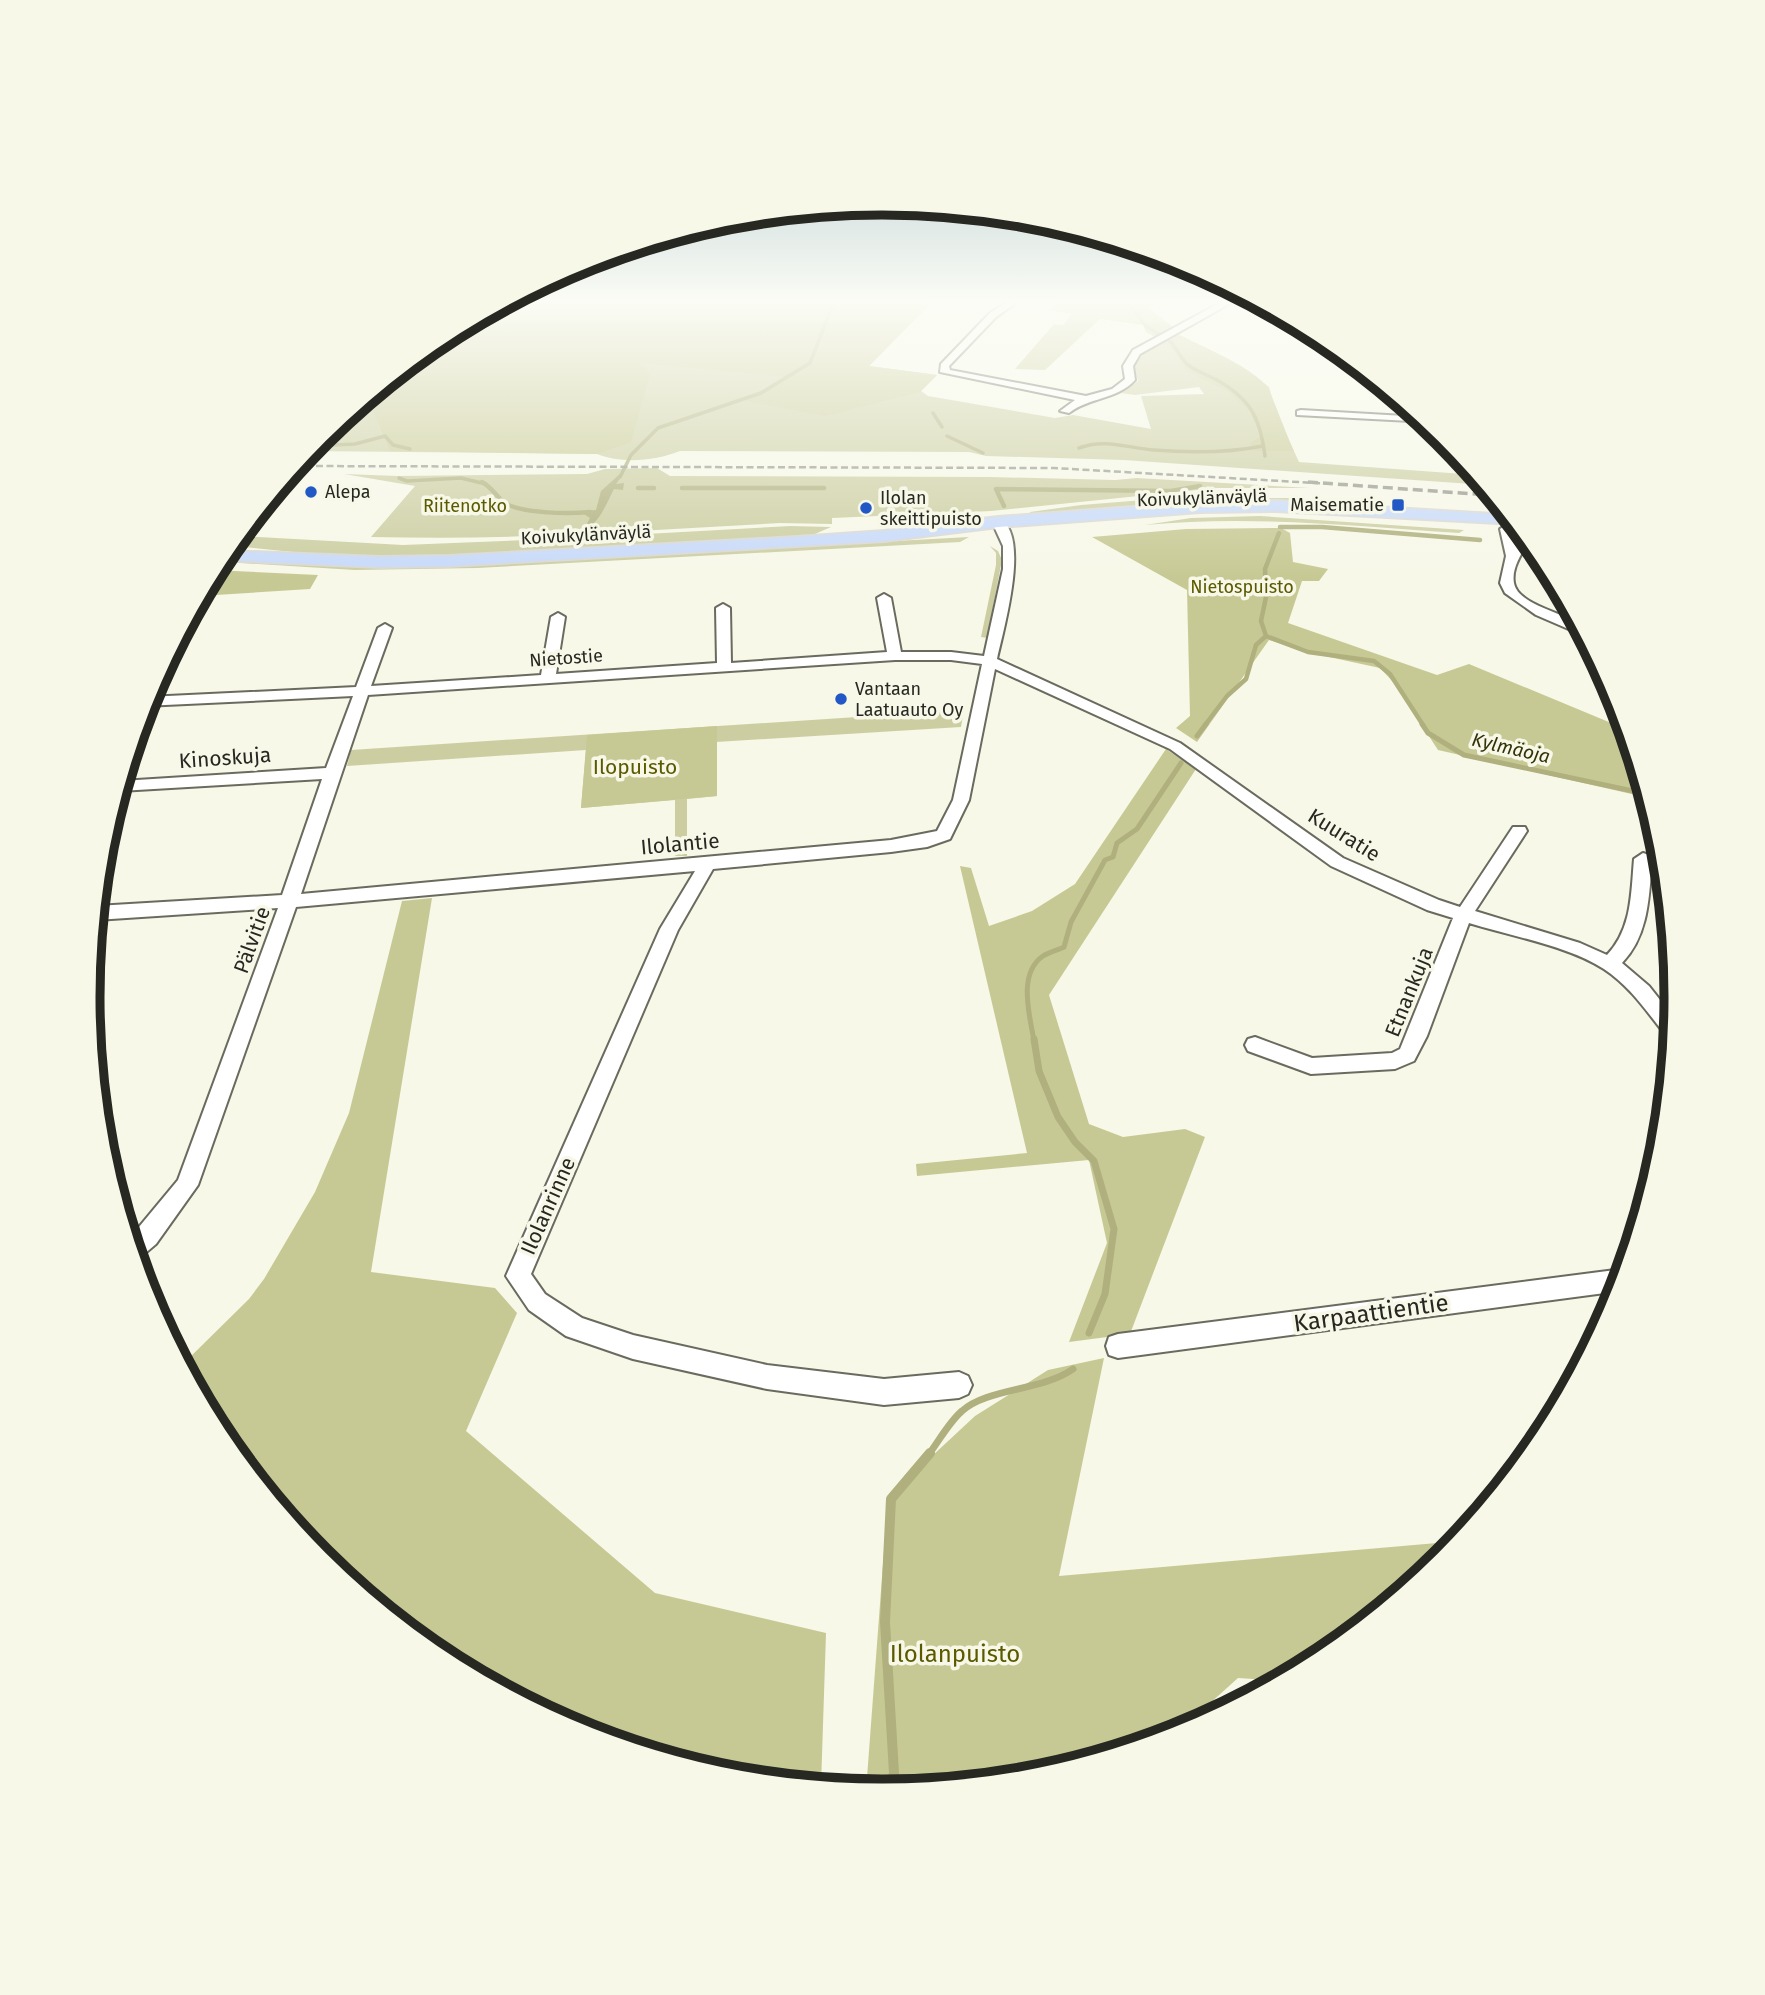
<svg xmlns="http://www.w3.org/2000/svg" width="1765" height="1995" font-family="'Fira Sans',sans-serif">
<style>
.green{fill:#cccea2}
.forest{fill:#c7c994}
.water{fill:#afb07d}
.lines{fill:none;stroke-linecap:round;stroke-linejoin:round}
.stream-far4{stroke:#afb07d;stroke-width:3.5}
.stream-far3{stroke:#afb07d;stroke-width:4.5}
.stream-far2{stroke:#afb07d;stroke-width:5}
.stream-far1{stroke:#afb07d;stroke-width:7}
.stream{stroke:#afb07d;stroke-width:10}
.minor-casing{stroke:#6a6b5e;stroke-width:4}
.major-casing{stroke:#d8d8d7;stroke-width:4}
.minor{fill:#fff;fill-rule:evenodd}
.major{fill:#c8dafa;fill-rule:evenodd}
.rail-far1{stroke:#97988c;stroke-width:2.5;stroke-dasharray:7 3.5;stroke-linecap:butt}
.rail{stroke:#97988c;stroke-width:3.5;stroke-dasharray:10 5;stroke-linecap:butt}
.poi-dot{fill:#2258c5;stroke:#f7f8e8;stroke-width:2.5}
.labels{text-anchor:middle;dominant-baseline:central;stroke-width:7;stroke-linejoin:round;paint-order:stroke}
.far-poi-label{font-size:18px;fill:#272822;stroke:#f7f8e8;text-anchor:start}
.far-street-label{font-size:18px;fill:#272822;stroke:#f7f8e8}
.far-park-label{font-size:18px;fill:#5b5a00;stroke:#f7f8e8}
.far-water-label{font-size:19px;font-style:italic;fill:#333309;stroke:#f7f8e8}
.street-label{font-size:21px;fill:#272822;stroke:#f7f8e8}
.park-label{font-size:21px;fill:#5b5a00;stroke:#f7f8e8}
.near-street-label{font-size:24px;fill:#272822;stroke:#f7f8e8}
.near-park-label{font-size:24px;fill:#5b5a00;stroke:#f7f8e8}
.rim{fill:none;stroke:#272822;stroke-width:9}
</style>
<rect width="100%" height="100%" fill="#f7f8e8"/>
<path class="green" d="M 510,299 L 935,299 L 869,366 L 937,375 L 921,391 L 928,396 L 1055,418 L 1073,415 L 1151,429 L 1141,396 L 1204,394 L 1199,387 L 1135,395 L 1121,393 L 1138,381 L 1134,367 L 1143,353 L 1178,334 L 1243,369 L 1269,387 L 1277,414 L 1299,462 L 1477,475 L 1486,485 L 1124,460 L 986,456 L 969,452 L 680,451 C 655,461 622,464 597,454 L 307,451 L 321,435 L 441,336 Z
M 657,468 L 670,476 L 990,477 L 1115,480 L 1137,478 L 1310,488 L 1217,488 L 991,511 L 832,518 L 832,524 L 780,523 L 638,531 L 634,531 L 633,528 C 547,538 458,539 371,537 L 415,486 L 344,474 L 398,476 L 587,474 L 605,469 Z
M 1169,498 L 1300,498 L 1302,501 L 1031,516 L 1030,512 L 1081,505 Z
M 1260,516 L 1464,530 L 1459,533 C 1354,526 1250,515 1145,525 L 1191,518 Z
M 791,526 L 831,527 L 808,537 C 617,548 421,572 231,545 L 238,536 L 403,545 L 577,538 L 583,543 L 592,537 Z
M 969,537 L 960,542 L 477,568 L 355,570 L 224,562 L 439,566 Z
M 990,546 L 998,551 L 1002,560 L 987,638 L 981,637 L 996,565 L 996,553 Z
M 964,710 L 961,727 L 716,742 L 717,796 L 687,799 L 687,856 L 675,856 L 675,800 L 581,808 L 586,750 L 347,766 L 351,750 Z"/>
<path class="forest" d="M 510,299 L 935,299 L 869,366 L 937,375 L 920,392 L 825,416 L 746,401 L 784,377 L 642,363 L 650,375 L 631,442 L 597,454 L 390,451 L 367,397 L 441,336 Z
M 1061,299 L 1166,299 L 1147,307 L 1173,327 L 1155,337 L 1146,332 L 1143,325 L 1100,319 L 1045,370 L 1015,369 L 1054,324 L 1063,325 L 1072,314 L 1049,310 Z
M 1178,334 C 1206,349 1245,363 1267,386 C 1270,390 1289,441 1294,451 L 1255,451 L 1250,443 L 1262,436 L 1249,411 L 1229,392 L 1188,372 L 1176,353 L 1163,342 Z
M 1281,528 L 1290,533 L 1293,562 L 1328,569 L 1319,581 L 1302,581 L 1288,623 L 1437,675 L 1469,664 L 1628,730 L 1649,798 L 1438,750 L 1395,684 L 1380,668 L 1306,652 L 1269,640 L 1197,742 L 1176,728 L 1190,716 L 1187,590 L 1092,537 L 1186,529 Z
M 214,570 L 318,575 L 310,589 L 200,596 Z
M 717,726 L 717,796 L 581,808 L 587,735 Z
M 1166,749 L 1196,769 L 1049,995 L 1089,1124 L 1123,1137 L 1185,1129 L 1205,1137 L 1130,1334 L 1069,1342 L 1107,1243 L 1089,1160 L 917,1176 L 916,1164 L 1027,1153 L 960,866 L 971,868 L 989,926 L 1032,911 L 1075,884 Z
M 432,898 L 371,1272 L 495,1288 L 517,1313 L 466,1431 L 655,1593 L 826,1633 L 821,1786 L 727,1777 L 578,1732 L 440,1658 L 320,1559 L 221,1439 L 182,1365 L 249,1299 L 264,1279 L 315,1192 L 349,1113 L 402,901 Z
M 1104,1358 L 1059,1576 L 1460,1541 L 1444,1560 L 1324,1659 L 1283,1681 L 1238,1678 L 1198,1714 L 1203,1723 L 1186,1732 L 1037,1777 L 882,1792 L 866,1791 L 888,1497 L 975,1416 L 1048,1370 Z"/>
<path class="water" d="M 621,473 L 624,473 L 616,484 L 624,483 L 623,490 L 614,489 C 607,502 599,525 584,529 L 590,518 L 584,514 L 585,511 L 596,510 L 601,491 Z"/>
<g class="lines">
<path class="stream-far4" d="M 1126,299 L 1145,325 L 1160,335
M 1166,338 C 1178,347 1177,354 1186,363 C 1192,370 1206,374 1215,379 C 1250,398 1260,417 1265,456
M 933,413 L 942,427
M 947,436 L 983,453
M 312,446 L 355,444 L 385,436 L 393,445 L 410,449
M 1079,448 C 1105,438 1128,448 1154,450 C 1191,453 1227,453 1263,446
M 620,477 L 631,455 L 658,428 L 761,393 L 810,363 L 835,299
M 399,478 L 407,481 L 461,478 L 486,484"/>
<path class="stream-far3" d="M 482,482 C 491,487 495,494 502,501 C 518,514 570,514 590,512
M 638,488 L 654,488
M 682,488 L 824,488
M 1004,506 L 996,489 L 1171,491 L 1200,486
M 1280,527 L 1322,527 L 1480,540
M 1279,533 L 1265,569 L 1266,597 L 1261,621 L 1266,636 L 1308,652 L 1374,661 L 1390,674 L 1423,725
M 578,547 L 581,542
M 1205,725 L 1227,696 L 1246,679 L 1256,645 L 1266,636"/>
<path class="stream-far2" d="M 1422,724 L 1428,733 L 1464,755 L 1647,794
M 1197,736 L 1206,724
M 1034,1041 C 1030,1016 1017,974 1043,956 C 1049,952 1058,950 1064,947 L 1071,922 L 1105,860 L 1113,857 L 1117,843 L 1137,829 L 1181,763"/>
<path class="stream-far1" d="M 1034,1039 L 1039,1071 L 1058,1117 L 1075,1142 L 1094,1161 L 1114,1229 L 1105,1294 L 1089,1333
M 929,1454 C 939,1441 949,1422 962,1411 C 987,1388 1042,1391 1073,1369"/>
<path class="stream" d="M 889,1792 L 894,1773 L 885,1622 L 891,1499 L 930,1453"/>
<g class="minor-casing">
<path id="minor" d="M 1227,299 L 1238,299 L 1140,354 L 1133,366 L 1135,380 C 1117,400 1089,397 1069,413 L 1060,411 L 1075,400 L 940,372 L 941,364 L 990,313 L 1010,300 L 1014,303 L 1013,305 L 996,317 L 949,366 L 950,370 L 1086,396 L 1112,389 L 1125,379 L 1123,366 L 1133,350 Z
M 1301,410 L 1422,417 L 1429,422 L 1297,415 L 1297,411 Z
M 998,518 C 1032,532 1003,631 997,659 L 1180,743 L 1343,858 L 1439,900 L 1460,907 L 1513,827 L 1525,827 L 1527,831 L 1475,911 L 1580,943 L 1607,955 C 1632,929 1631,893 1634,859 L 1643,853 L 1649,855 L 1652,859 C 1649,896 1649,935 1622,963 L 1649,986 L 1675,1019 L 1673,1039 L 1667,1037 C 1648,1013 1630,986 1604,969 C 1568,946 1511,936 1469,923 L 1427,1036 L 1414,1061 L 1395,1069 L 1311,1074 L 1248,1051 L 1245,1045 L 1248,1039 L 1255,1037 L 1312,1058 L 1392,1053 L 1400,1049 L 1453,918 L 1427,910 L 1331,866 L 1170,749 L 995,669 L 969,800 L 950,839 L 927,847 L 891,852 L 713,869 L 678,930 L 531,1274 L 545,1294 L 582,1318 L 633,1335 L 767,1365 L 884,1379 L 959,1372 L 968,1376 L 972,1385 L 968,1394 L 959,1398 L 884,1405 L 767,1389 L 633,1359 L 566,1336 L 529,1310 L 506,1276 L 660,929 L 695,871 L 296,907 L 198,1185 L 156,1244 L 136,1261 L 129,1239 L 178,1180 L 278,908 L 96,920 L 96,906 L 282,895 L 322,779 L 120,791 L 121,781 L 326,768 L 353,696 L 144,706 L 147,697 L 356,687 L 378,628 L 385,624 L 392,628 L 371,686 L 541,675 L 551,617 L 558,613 L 565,617 L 556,674 L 717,663 L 716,608 L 723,604 L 730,608 L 731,663 L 887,652 L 877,598 L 884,594 L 891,598 L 901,652 L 951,652 L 984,656 L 1003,569 L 1003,546 L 992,522 ZM 895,660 L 951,660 L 982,664 L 953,800 L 937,831 L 891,840 L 301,894 L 368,695 Z
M 1506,525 L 1512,529 L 1515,542 L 1520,529 L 1529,538 C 1524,552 1511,566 1514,583 C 1518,606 1568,613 1582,627 C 1584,630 1585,633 1587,637 L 1536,615 L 1505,593 L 1500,583 L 1506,556 L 1500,529 Z
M 1623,1269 L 1626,1270 L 1620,1291 L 1118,1358 L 1109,1355 L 1106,1346 L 1109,1337 L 1118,1334 Z"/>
</g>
<g class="major-casing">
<path id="major" d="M 1276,501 L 1510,515 L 1517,524 L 1276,511 L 1200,512 L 998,527 L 884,541 L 449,566 L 380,567 L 219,560 L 225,551 L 380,557 L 449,556 L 797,537 L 884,531 L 998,517 L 1200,502 Z"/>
</g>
<use href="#minor" class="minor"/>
<use href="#major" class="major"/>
<path class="rail-far1" d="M 295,466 L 1054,468 L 1333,484"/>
<path class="rail" d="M 1308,482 L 1489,495"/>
</g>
<linearGradient id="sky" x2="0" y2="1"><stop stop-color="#91b2bd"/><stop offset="0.52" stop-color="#fbfcf5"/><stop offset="1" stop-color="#fbfcf5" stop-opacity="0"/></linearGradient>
<rect width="1765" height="579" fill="url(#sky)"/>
<g class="poi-dot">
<circle cx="311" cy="492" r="7"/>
<rect x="1391" y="498" width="14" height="14" rx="3.5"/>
<circle cx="866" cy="508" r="7"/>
<circle cx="841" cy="699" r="7"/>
</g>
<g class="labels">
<g class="far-poi-label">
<text x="325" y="492">Alepa</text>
<text x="880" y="498">Ilolan<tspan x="880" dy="21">skeittipuisto</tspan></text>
<text x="1384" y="505" text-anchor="end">Maisematie</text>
<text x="855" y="689">Vantaan<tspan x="855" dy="21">Laatuauto Oy</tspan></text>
</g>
<g class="far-street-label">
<text transform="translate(1202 498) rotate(-2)">Koivukylänväylä</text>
<text transform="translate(586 535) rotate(-3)">Koivukylänväylä</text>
<text transform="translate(566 658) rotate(-4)">Nietostie</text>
</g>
<g class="far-park-label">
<text x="465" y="506">Riitenotko</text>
<text x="1242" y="587">Nietospuisto</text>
</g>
<g class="far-water-label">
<text transform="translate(1511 748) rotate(13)">Kylmäoja</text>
</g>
<g class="street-label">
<text transform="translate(225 758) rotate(-4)">Kinoskuja</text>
<text transform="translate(1344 835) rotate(32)">Kuuratie</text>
<text transform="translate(680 844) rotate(-5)">Ilolantie</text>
<text transform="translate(252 940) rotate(-70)">Pälvitie</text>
<text transform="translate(1409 992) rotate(-68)">Etnankuja</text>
<text transform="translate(548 1206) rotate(-66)">Ilolanrinne</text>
</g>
<g class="park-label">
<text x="635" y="767">Ilopuisto</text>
</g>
<g class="near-street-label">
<text transform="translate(1371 1313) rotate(-8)">Karpaattientie</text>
</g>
<g class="near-park-label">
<text x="955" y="1654">Ilolanpuisto</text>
</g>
</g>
<path d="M0 0H1765V1995H0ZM100 997a782 782 0 1 1 1564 0a782 782 0 1 1-1564 0Z" fill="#f7f8e8" fill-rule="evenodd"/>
<path class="rim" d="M100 997a782 782 0 1 1 1564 0a782 782 0 1 1-1564 0Z"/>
</svg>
